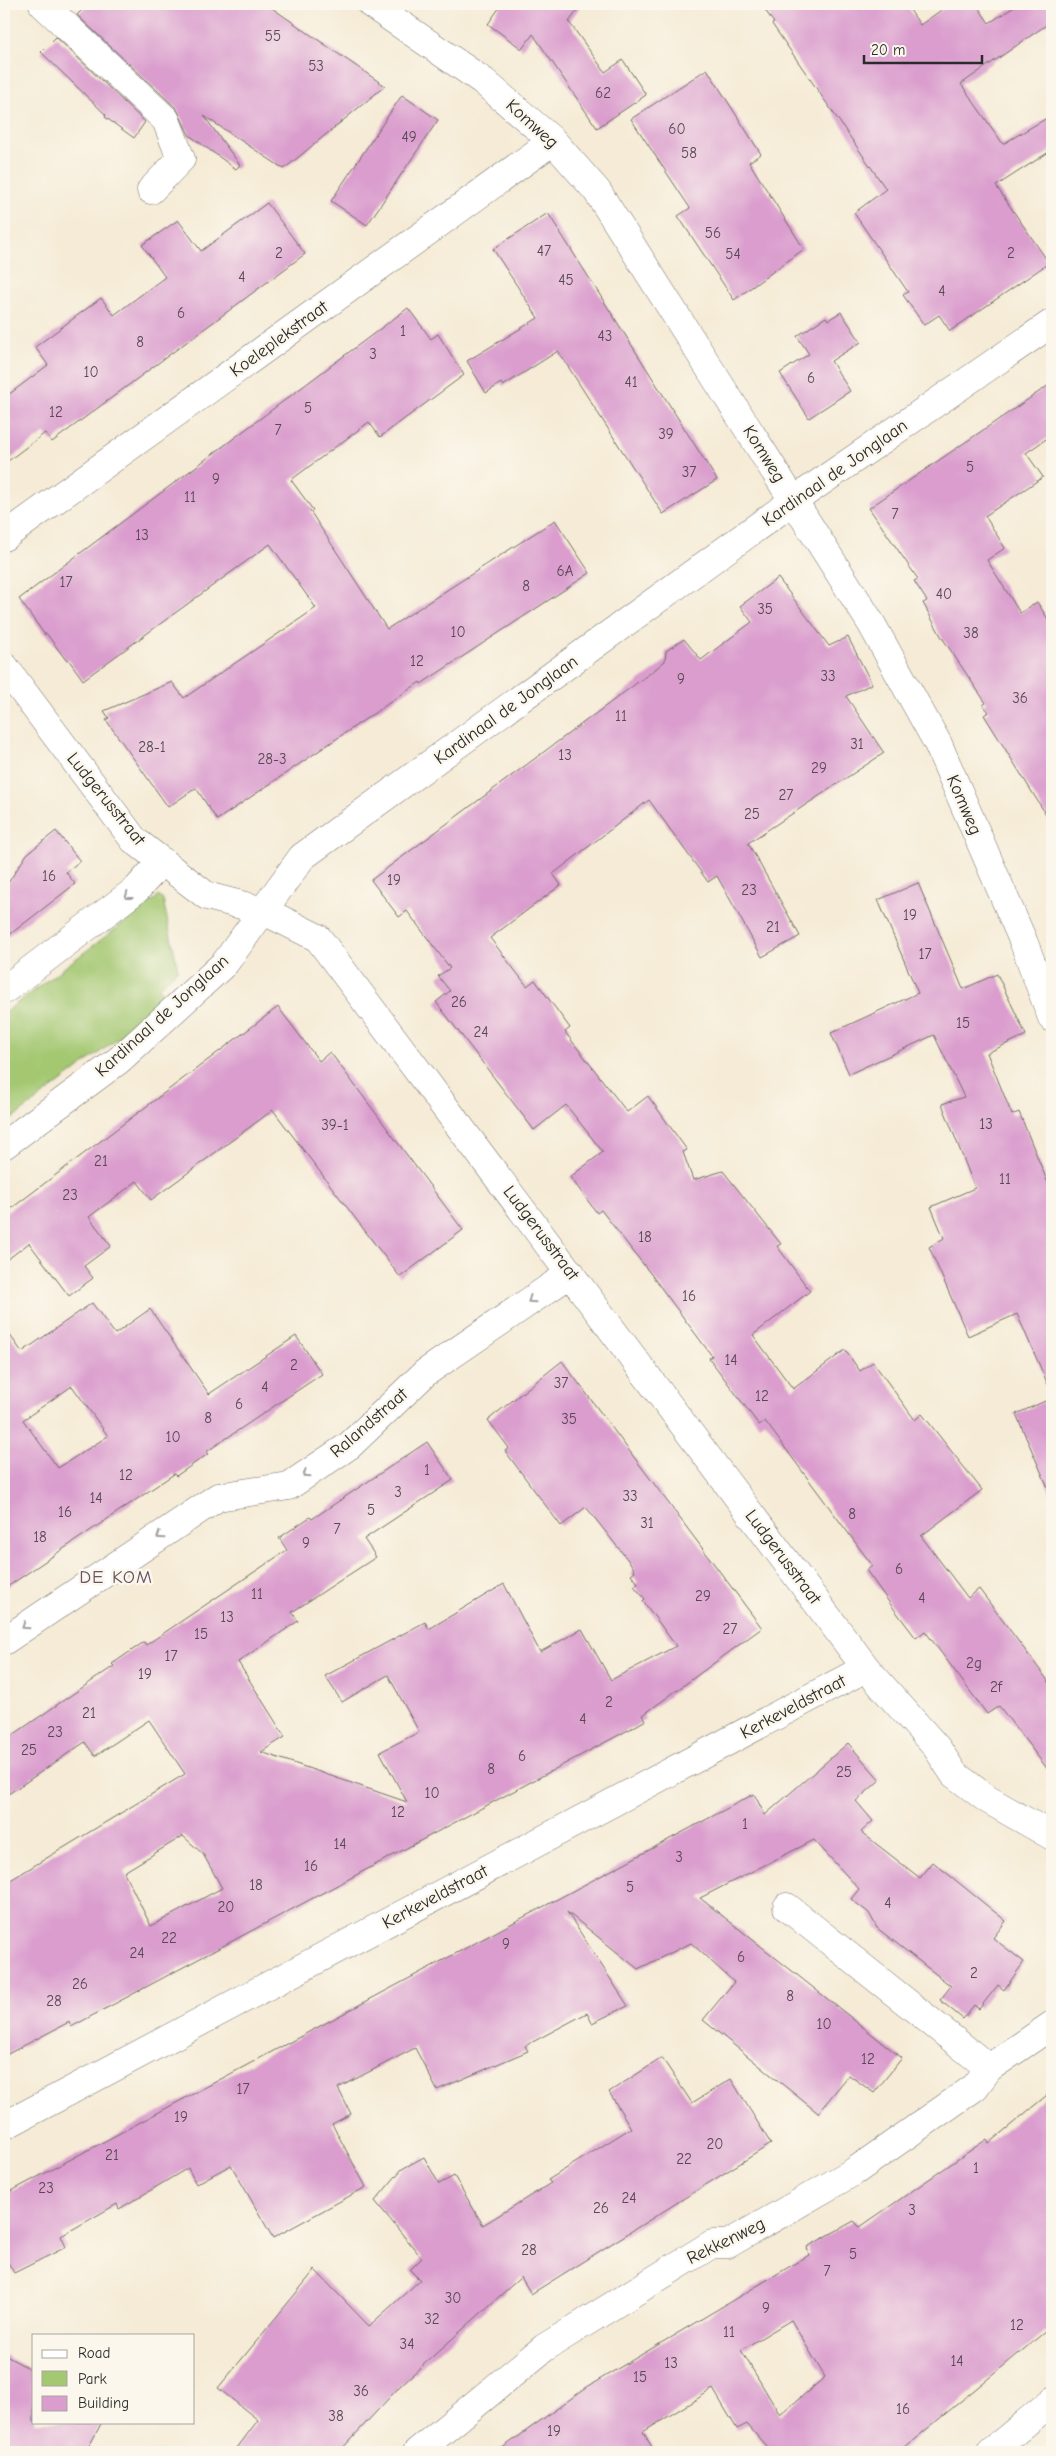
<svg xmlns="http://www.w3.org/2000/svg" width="1056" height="2456" font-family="'Comic Neue',sans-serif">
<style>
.green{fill:#a4c872;stroke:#687a4e}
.building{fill:#da9dce;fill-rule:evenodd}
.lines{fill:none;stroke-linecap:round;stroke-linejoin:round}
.minor-casing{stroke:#726e67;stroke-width:29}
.minor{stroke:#fff;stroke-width:28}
.oneway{stroke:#a0a0a0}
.labels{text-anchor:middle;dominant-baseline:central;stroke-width:5;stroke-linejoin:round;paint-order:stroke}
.number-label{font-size:15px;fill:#574854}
.street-label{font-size:18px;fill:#2b2b2b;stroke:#fbf7ec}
.neighbourhood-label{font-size:19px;letter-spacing:1px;fill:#685364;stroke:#fbf7ec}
</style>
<rect width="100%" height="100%" fill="#fbf7ec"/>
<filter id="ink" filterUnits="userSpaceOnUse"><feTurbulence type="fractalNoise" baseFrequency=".02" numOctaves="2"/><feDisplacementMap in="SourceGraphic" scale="10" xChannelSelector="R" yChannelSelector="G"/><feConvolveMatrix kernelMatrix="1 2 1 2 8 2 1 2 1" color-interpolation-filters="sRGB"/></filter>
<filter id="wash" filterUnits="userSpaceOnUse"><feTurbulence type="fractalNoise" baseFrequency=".0096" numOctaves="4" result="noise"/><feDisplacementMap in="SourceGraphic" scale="20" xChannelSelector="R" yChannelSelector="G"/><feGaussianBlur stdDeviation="1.12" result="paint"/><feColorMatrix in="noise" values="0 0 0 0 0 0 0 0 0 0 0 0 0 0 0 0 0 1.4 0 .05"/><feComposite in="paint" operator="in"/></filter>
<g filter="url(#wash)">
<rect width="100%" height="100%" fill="#f5ebd6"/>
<path class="green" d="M 159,896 L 163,900 L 178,969 L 158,988 L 166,996 L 129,1030 L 4,1125 L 4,1013 Z"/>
<g id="blocks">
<path class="building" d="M 88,4 L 266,4 L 385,86 L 284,169 L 204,116 L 240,165 L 236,169 L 189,135 L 177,109 L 77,15 Z
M 502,4 L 582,4 L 569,22 L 605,72 L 623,60 L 646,95 L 597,128 L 533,34 L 522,49 L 488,24 Z
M 761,4 L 906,4 L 920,25 L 950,4 L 976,4 L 989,23 L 1019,4 L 1052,4 L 1052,21 L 961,84 L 1003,144 L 1052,115 L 1052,150 L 996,186 L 1049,263 L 950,331 L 939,315 L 924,325 L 903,295 L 908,292 L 854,213 L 886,189 L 772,24 L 774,23 Z
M 56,37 L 145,122 L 134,138 L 105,117 L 106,115 L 41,52 Z
M 707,69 L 761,154 L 749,162 L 804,249 L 734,300 L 678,216 L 690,208 L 631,119 Z
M 402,95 L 438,120 L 367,225 L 331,201 Z
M 267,203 L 305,254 L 52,442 L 45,433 L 4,464 L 4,398 L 48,365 L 35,347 L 101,298 L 114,315 L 165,277 L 142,245 L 178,220 L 201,251 Z
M 548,213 L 717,480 L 663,514 L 558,351 L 503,386 L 501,383 L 486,393 L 467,361 L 538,318 L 493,249 Z
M 408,308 L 431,339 L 438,334 L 464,375 L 380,437 L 369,422 L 291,480 L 313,510 L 310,511 L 387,629 L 555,520 L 590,573 L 421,684 L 420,682 L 217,820 L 196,788 L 168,807 L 106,720 L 109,718 L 104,711 L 172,682 L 184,698 L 316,608 L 270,544 L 83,680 L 68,659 L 66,660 L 46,633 L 45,635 L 19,599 Z
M 841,312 L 861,342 L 831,361 L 850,391 L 809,418 L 780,373 L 809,354 L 797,336 L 826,317 L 828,320 Z
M 1052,383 L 1052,435 L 1026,453 L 1043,477 L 985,516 L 1005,548 L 987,560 L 1020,613 L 1037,602 L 1052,625 L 1052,824 L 984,715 L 989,712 L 983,705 L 986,703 L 941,636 L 923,603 L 927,601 L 914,581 L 918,579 L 869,508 Z
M 778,578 L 829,646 L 848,637 L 872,684 L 846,696 L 884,753 L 748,843 L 800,936 L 762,957 L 717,876 L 708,882 L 649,800 L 553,874 L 561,885 L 490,938 L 527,986 L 535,980 L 570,1028 L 565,1032 L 627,1112 L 648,1096 L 687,1150 L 683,1152 L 693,1180 L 723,1171 L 781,1244 L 777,1246 L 810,1291 L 753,1335 L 793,1389 L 845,1350 L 860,1371 L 873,1362 L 915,1420 L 922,1414 L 982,1490 L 921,1536 L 968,1598 L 979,1589 L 1052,1686 L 1052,1775 L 999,1706 L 987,1714 L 925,1631 L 916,1638 L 891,1605 L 866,1570 L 872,1565 L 765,1421 L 759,1425 L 709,1358 L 712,1356 L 650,1273 L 601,1210 L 597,1213 L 570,1177 L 603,1152 L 566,1105 L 534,1130 L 436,1002 L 450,991 L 438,976 L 450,968 L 407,911 L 399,917 L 371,880 L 653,671 L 665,661 L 666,651 L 684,639 L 701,660 L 752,622 L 740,606 Z
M 56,831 L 80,861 L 66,872 L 75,884 L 4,939 L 4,889 L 27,854 Z
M 918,883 L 963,989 L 997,974 L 1026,1035 L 987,1053 L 1012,1115 L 1019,1112 L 1052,1193 L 1052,1394 L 1017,1314 L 968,1336 L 929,1247 L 944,1238 L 931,1207 L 975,1188 L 942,1104 L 964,1097 L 934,1035 L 849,1074 L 831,1033 L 918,993 L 878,900 Z
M 278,1007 L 319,1061 L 330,1052 L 463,1230 L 400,1277 L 273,1110 L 151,1200 L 137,1181 L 89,1217 L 111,1246 L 84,1266 L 93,1278 L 69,1296 L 29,1243 L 4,1262 L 4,1214 Z
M 92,1303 L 115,1334 L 150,1309 L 209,1394 L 296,1336 L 322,1374 L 206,1452 L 208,1454 L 176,1476 L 174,1474 L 4,1589 L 4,1327 L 22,1352 ZM 72,1386 L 108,1436 L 58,1468 L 23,1420 Z
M 562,1361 L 762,1628 L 643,1715 L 646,1720 L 632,1728 L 71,2027 L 69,2022 L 4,2056 L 4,1884 L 185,1774 L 149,1720 L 95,1756 L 85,1742 L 4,1797 L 4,1741 L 114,1666 L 112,1664 L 144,1642 L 146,1645 L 287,1550 L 279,1538 L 310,1517 L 312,1519 L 427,1442 L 453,1480 L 364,1539 L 376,1557 L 292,1612 L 298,1621 L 238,1662 L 285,1737 L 261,1752 L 407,1802 L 380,1752 L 419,1732 L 388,1675 L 342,1702 L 325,1676 L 425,1622 L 429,1629 L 504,1584 L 540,1652 L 582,1629 L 611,1680 L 676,1646 L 643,1601 L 645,1599 L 634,1586 L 638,1583 L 631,1574 L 635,1571 L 631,1564 L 586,1507 L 561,1526 L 505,1451 L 509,1448 L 488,1420 ZM 183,1836 L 203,1854 L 222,1888 L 151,1926 L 124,1872 Z
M 1052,1398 L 1052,1497 L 1016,1414 Z
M 848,1743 L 880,1780 L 856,1801 L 873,1821 L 861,1832 L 920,1878 L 933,1862 L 1006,1921 L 993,1938 L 1024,1962 L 1004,1990 L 998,1985 L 979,2009 L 974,2005 L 963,2019 L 940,2000 L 951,1986 L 877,1928 L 869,1913 L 851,1899 L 859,1889 L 814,1840 L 700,1898 L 902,2058 L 874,2093 L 849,2075 L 818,2113 L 703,2020 L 734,1982 L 691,1943 L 638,1969 L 567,1912 L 628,2006 L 592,2023 L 587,2013 L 525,2046 L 528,2051 L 437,2090 L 415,2048 L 338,2088 L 351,2114 L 332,2124 L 366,2187 L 273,2238 L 231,2165 L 196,2184 L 188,2168 L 119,2209 L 117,2204 L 61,2236 L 66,2247 L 14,2273 L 4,2255 L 4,2195 L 754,1794 L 765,1815 Z
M 662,2058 L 692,2103 L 731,2079 L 771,2144 L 531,2294 L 521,2277 L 402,2384 L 339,2452 L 234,2452 L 258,2420 L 218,2388 L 315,2270 L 369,2326 L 420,2280 L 410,2270 L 422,2258 L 375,2201 L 402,2169 L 424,2157 L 439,2184 L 454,2176 L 483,2225 L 551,2183 L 548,2180 L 631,2128 L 609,2092 Z
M 1052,2091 L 1052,2326 L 899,2452 L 771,2452 L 747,2424 L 737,2429 L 713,2389 L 643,2432 L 655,2452 L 497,2452 L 587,2387 L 809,2255 L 807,2247 L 854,2221 L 860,2227 L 987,2139 L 989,2143 ZM 791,2320 L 825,2377 L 780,2415 L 741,2350 Z
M 4,2355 L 34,2371 L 34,2422 L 102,2422 L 86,2452 L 4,2452 Z"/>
</g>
</g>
<g filter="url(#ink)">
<use href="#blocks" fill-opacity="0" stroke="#726e67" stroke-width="1"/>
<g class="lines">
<g class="minor-casing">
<path id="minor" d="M 43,4 L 166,120 L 181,159 L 151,190
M 371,4 L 483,81 L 553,141 L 597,191 L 871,623 L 938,744 L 1024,943 L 1052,1018
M 4,537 L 553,141
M 4,666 L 134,840 L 207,896 L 264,911 L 318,938 L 866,1668 L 937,1748 L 954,1774 L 987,1799 L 1052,1836
M 4,990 L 137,889 L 162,861
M 4,1145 L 119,1060 L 225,963 L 302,857 L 793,501 L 1052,323
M 4,1641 L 218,1497 L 289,1486 L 350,1445 L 425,1373 L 571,1273
M 787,1907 L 989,2068
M 4,2126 L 866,1668
M 417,2452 L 544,2348 L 712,2244 L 728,2244 L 855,2171 L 975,2087 L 989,2068 L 1052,2025
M 991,2452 L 1052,2401"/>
</g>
<use href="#minor" class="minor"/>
</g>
<defs><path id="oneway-chevron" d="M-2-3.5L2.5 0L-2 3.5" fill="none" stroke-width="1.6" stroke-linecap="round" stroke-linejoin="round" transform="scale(1.25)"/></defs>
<g class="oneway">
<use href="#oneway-chevron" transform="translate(128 896) rotate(143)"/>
<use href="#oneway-chevron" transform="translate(531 1300) rotate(145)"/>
<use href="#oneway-chevron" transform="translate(306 1474) rotate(146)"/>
<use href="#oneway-chevron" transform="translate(160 1536) rotate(146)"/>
<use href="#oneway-chevron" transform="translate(25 1626) rotate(146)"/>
</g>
</g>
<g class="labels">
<g class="number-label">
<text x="273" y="36">55</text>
<text x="316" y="66">53</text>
<text x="603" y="93">62</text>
<text x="677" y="129">60</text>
<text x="409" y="137">49</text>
<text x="689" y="153">58</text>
<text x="713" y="233">56</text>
<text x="544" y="251">47</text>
<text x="279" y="253">2</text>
<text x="1011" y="253">2</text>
<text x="733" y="254">54</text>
<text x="242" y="277">4</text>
<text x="566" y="280">45</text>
<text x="942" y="291">4</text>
<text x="181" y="313">6</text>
<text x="403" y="331">1</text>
<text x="605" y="336">43</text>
<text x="140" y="342">8</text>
<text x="373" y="354">3</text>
<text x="91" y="372">10</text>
<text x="811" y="378">6</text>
<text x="631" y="382">41</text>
<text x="308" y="408">5</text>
<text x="56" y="412">12</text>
<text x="278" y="430">7</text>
<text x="666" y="434">39</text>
<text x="970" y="467">5</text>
<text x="689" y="472">37</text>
<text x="216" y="479">9</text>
<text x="190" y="497">11</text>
<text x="895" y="514">7</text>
<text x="142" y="535">13</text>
<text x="565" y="571">6A</text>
<text x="66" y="582">17</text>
<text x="526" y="586">8</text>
<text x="944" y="594">40</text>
<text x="765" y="609">35</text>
<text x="458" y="632">10</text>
<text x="971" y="633">38</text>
<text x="417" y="661">12</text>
<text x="828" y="676">33</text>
<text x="681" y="679">9</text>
<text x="1020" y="698">36</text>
<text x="621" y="716">11</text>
<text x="857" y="744">31</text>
<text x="152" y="747">28-1</text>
<text x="565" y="755">13</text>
<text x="272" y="759">28-3</text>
<text x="819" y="768">29</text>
<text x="786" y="795">27</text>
<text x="752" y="814">25</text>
<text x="49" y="876">16</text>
<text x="394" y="880">19</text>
<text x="749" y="890">23</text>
<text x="910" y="915">19</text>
<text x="773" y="927">21</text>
<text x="925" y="954">17</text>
<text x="459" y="1002">26</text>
<text x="963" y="1023">15</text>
<text x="481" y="1032">24</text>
<text x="986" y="1124">13</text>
<text x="335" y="1125">39-1</text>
<text x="101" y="1161">21</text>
<text x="1005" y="1179">11</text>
<text x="70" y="1195">23</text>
<text x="645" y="1237">18</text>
<text x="689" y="1296">16</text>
<text x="731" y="1360">14</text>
<text x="294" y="1365">2</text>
<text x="561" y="1383">37</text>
<text x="265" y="1387">4</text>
<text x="762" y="1396">12</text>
<text x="239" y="1404">6</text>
<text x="208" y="1418">8</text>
<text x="569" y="1419">35</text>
<text x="173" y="1437">10</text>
<text x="427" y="1470">1</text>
<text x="126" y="1475">12</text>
<text x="398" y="1492">3</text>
<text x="630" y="1496">33</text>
<text x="96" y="1498">14</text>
<text x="371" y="1510">5</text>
<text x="65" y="1512">16</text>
<text x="852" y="1514">8</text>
<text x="647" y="1523">31</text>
<text x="337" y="1529">7</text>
<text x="40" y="1537">18</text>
<text x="306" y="1543">9</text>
<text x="899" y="1569">6</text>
<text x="257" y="1594">11</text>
<text x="703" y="1596">29</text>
<text x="922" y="1598">4</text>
<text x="227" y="1617">13</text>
<text x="730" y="1629">27</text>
<text x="201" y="1634">15</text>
<text x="171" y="1656">17</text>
<text x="974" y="1663">2g</text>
<text x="145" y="1674">19</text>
<text x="996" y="1687">2f</text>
<text x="609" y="1702">2</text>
<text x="89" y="1713">21</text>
<text x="583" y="1719">4</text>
<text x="55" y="1732">23</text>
<text x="29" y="1750">25</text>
<text x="522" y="1756">6</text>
<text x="491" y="1769">8</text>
<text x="844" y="1772">25</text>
<text x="432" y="1793">10</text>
<text x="398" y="1812">12</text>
<text x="745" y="1824">1</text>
<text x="340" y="1844">14</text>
<text x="679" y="1857">3</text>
<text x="311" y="1866">16</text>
<text x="256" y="1885">18</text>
<text x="630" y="1887">5</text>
<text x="888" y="1903">4</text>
<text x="226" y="1907">20</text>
<text x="169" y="1938">22</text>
<text x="506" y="1944">9</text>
<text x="137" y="1953">24</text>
<text x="741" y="1957">6</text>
<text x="974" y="1973">2</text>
<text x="80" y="1984">26</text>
<text x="790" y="1996">8</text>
<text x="54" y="2001">28</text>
<text x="824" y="2024">10</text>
<text x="868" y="2059">12</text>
<text x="243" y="2089">17</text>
<text x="181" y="2117">19</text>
<text x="715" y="2144">20</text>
<text x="112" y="2155">21</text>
<text x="684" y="2159">22</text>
<text x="976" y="2168">1</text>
<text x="46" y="2188">23</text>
<text x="629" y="2198">24</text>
<text x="601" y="2208">26</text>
<text x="912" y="2210">3</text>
<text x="529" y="2250">28</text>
<text x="853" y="2254">5</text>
<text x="827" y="2271">7</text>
<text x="453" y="2298">30</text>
<text x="766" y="2308">9</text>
<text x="432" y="2319">32</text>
<text x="1017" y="2325">12</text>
<text x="729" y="2332">11</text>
<text x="407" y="2344">34</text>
<text x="957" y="2361">14</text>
<text x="671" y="2363">13</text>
<text x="640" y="2377">15</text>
<text x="361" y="2391">36</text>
<text x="903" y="2409">16</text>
<text x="336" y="2416">38</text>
<text x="554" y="2431">19</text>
</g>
<g class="street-label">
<text transform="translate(532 124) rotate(42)">Komweg</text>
<text transform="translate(279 339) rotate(-36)">Koeleplekstraat</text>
<text transform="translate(764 454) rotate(58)">Komweg</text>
<text transform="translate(835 473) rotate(-35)">Kardinaal de Jonglaan</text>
<text transform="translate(506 710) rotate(-36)">Kardinaal de Jonglaan</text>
<text transform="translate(106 799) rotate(51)">Ludgerusstraat</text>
<text transform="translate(964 805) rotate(67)">Komweg</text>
<text transform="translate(162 1016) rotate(-42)">Kardinaal de Jonglaan</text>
<text transform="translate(541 1233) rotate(53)">Ludgerusstraat</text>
<text transform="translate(369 1423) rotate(-41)">Ralandstraat</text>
<text transform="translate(783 1557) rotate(53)">Ludgerusstraat</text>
<text transform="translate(793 1707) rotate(-28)">Kerkeveldstraat</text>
<text transform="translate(435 1897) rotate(-28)">Kerkeveldstraat</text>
<text transform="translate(726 2241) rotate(-26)">Rekkenweg</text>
</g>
<g class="neighbourhood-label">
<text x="116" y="1577">DE KOM</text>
</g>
</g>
<rect width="1056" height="2456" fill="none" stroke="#fbf7ec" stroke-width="20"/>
<rect x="32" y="2334" width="162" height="90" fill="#fbf7ec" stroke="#a8a59f"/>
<rect x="42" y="2350" width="25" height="8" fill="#ffffff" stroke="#a8a59f"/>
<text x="78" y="2358" font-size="15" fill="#2b2b2b">Road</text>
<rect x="42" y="2371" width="25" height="15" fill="#a4c872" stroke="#a8a59f"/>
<text x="78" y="2384" font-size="15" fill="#2b2b2b">Park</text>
<rect x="42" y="2396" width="25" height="15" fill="#da9dce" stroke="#a8a59f"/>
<text x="78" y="2408" font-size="15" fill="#2b2b2b">Building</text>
<path d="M864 55v8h118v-8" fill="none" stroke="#2b2b2b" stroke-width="2.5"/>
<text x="871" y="55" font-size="15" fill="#2b2b2b" stroke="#fbf7ec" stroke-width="4" paint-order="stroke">20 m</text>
</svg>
